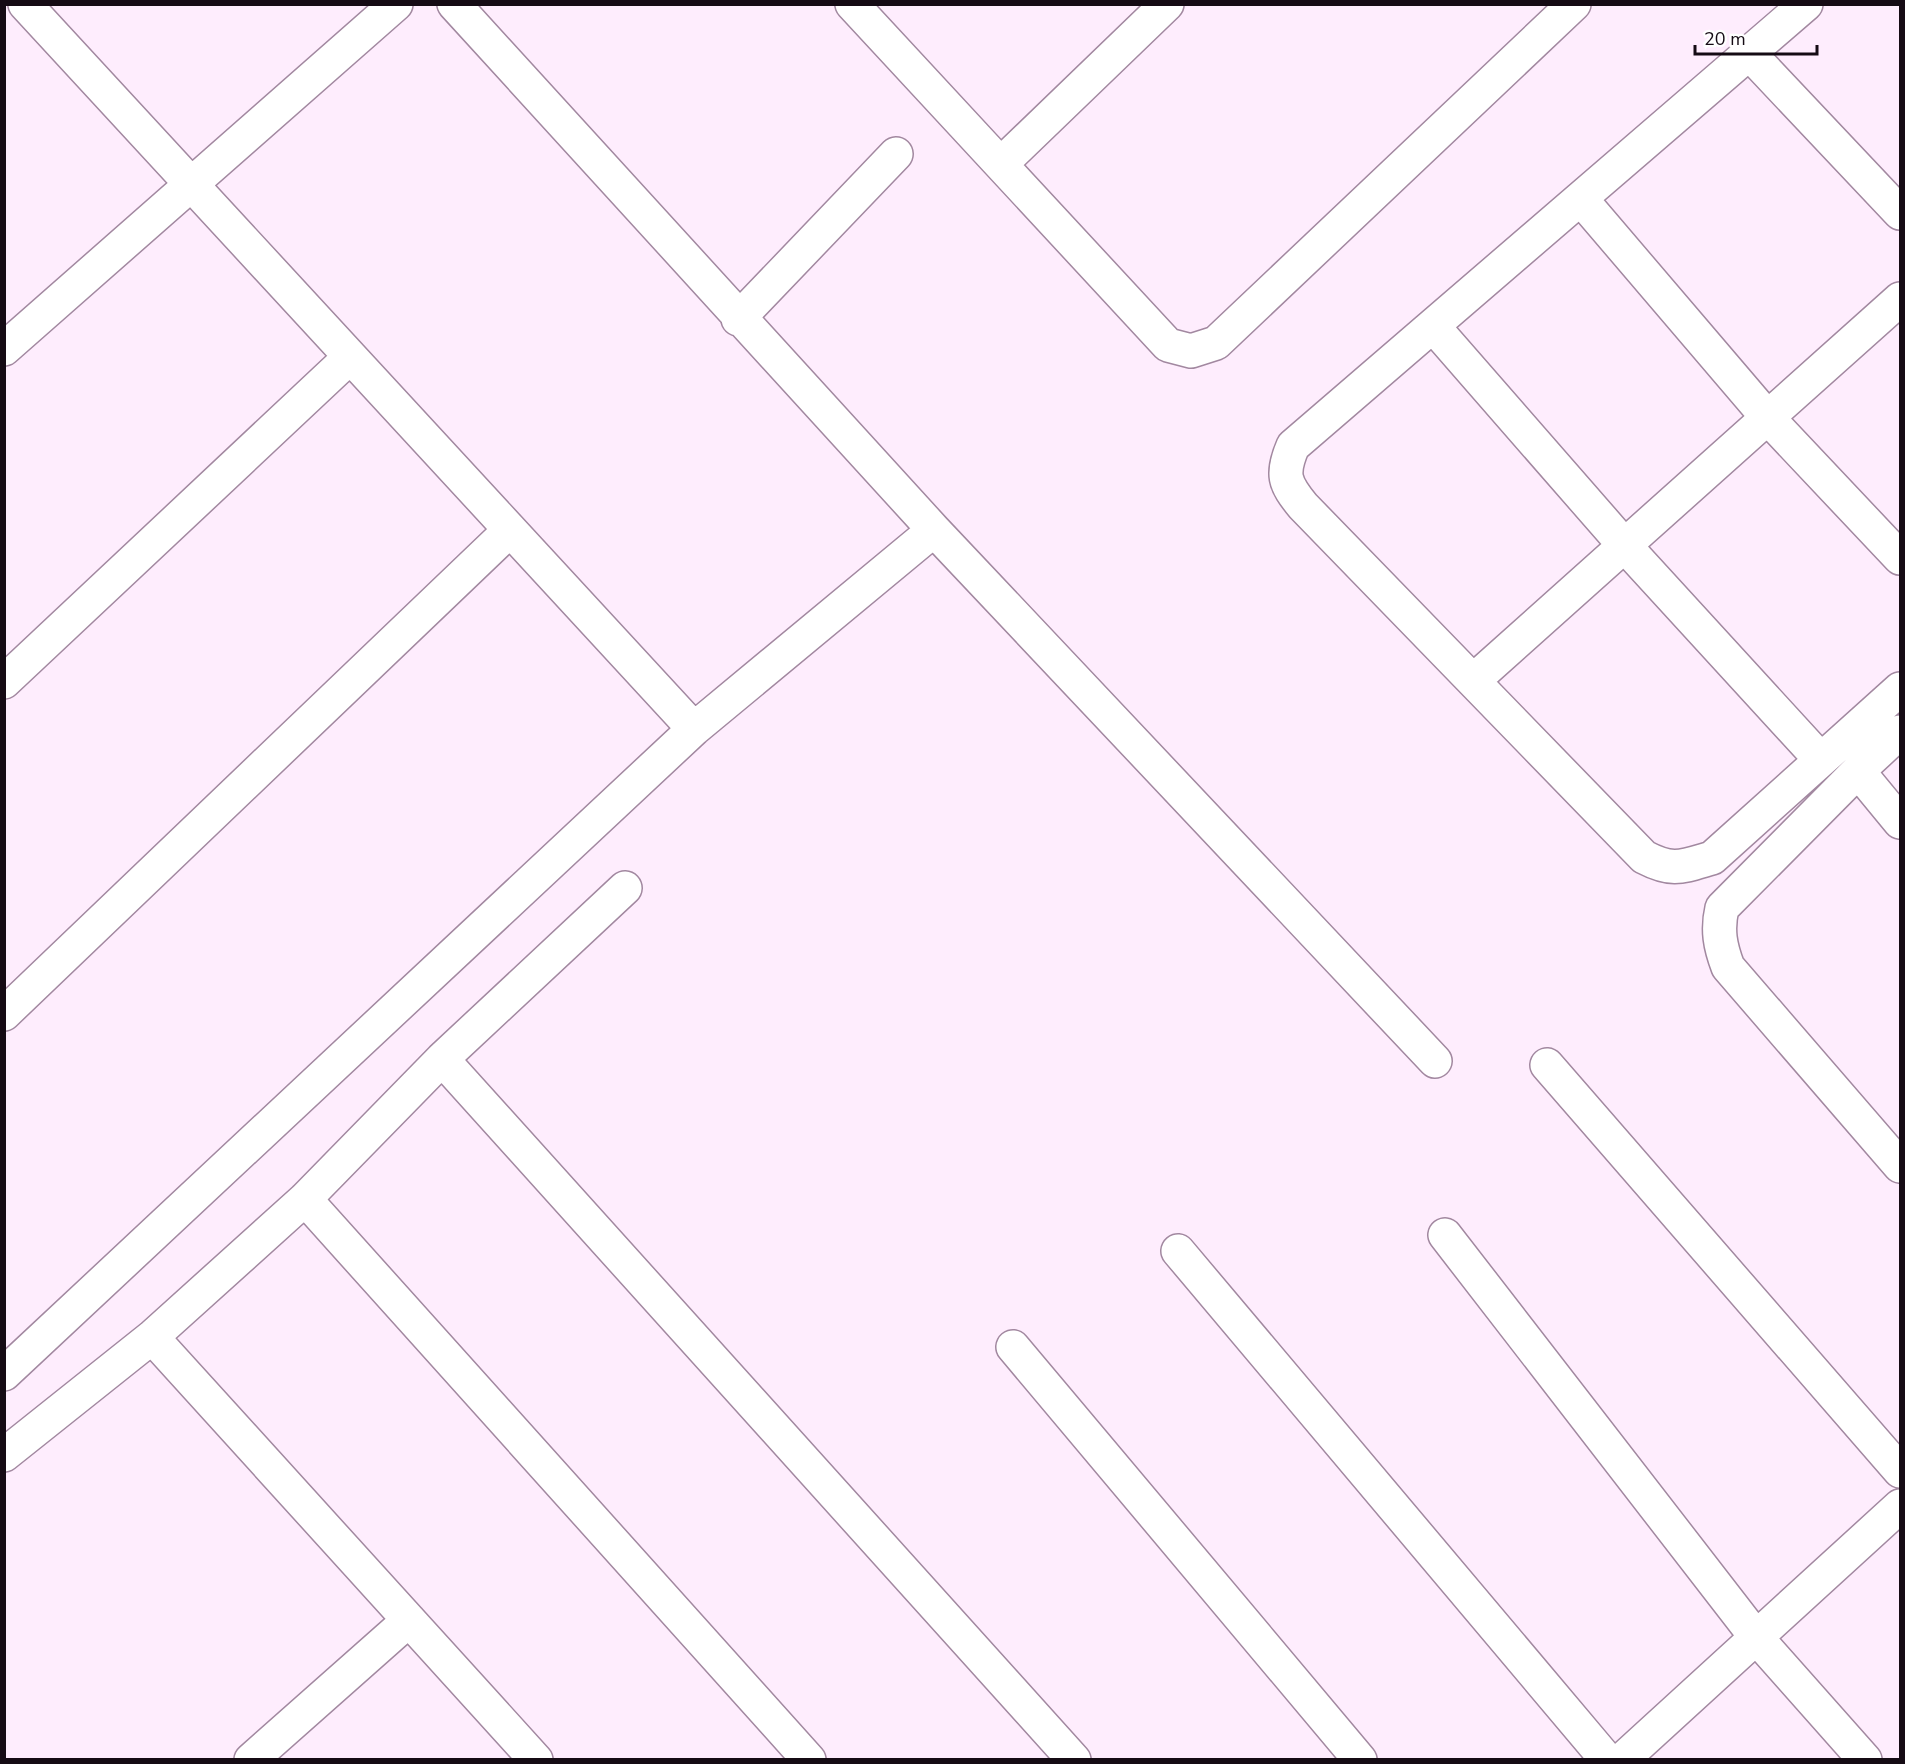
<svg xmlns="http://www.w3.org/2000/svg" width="1905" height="1764" font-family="'Nunito Sans',sans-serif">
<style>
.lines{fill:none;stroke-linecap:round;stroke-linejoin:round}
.minor-casing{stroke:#a288a0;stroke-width:36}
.minor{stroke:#fff;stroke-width:33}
</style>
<rect width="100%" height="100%" fill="#feedfd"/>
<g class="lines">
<g class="minor-casing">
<path id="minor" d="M 25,4 L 694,729
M 454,4 L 934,530 L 1435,1061
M 852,4 L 1168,345 L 1191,351 L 1216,343 L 1574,4
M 1806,4 L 1293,446 C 1281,474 1284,483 1303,506 L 1644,857 C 1673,872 1681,867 1712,858 L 1900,689
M 1749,53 L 1900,213
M 1001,164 L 1167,4
M 1581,199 L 1768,418 L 1900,558
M 738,319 L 896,154
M 1433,326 L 1625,546 L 1821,760
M 4,349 L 396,4
M 1473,681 L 1900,299
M 4,682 L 350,357
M 1900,732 L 1858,771 L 1722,908 C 1717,930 1720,946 1728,967 L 1900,1166
M 1858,771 L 1900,822
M 4,1014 L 510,530
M 442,1059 L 625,888
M 1547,1065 L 1900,1471
M 305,1199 L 809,1760
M 1445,1235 L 1756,1637 L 1865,1760
M 1178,1251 L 1607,1760
M 152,1337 L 536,1760
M 1013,1347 L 1360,1760
M 4,1374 L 694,729 L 934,530
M 4,1455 L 152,1337 L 305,1199 L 442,1059 L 1074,1760
M 251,1760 L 409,1620
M 1622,1760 L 1900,1506"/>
</g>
<use href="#minor" class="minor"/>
</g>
<rect width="1905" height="1764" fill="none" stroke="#150b14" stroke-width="12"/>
<path d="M1695 45v9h122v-9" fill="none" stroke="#150b14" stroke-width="3"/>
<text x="1704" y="45" font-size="18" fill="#150b14" stroke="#ffffff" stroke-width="4.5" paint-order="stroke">20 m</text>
</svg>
